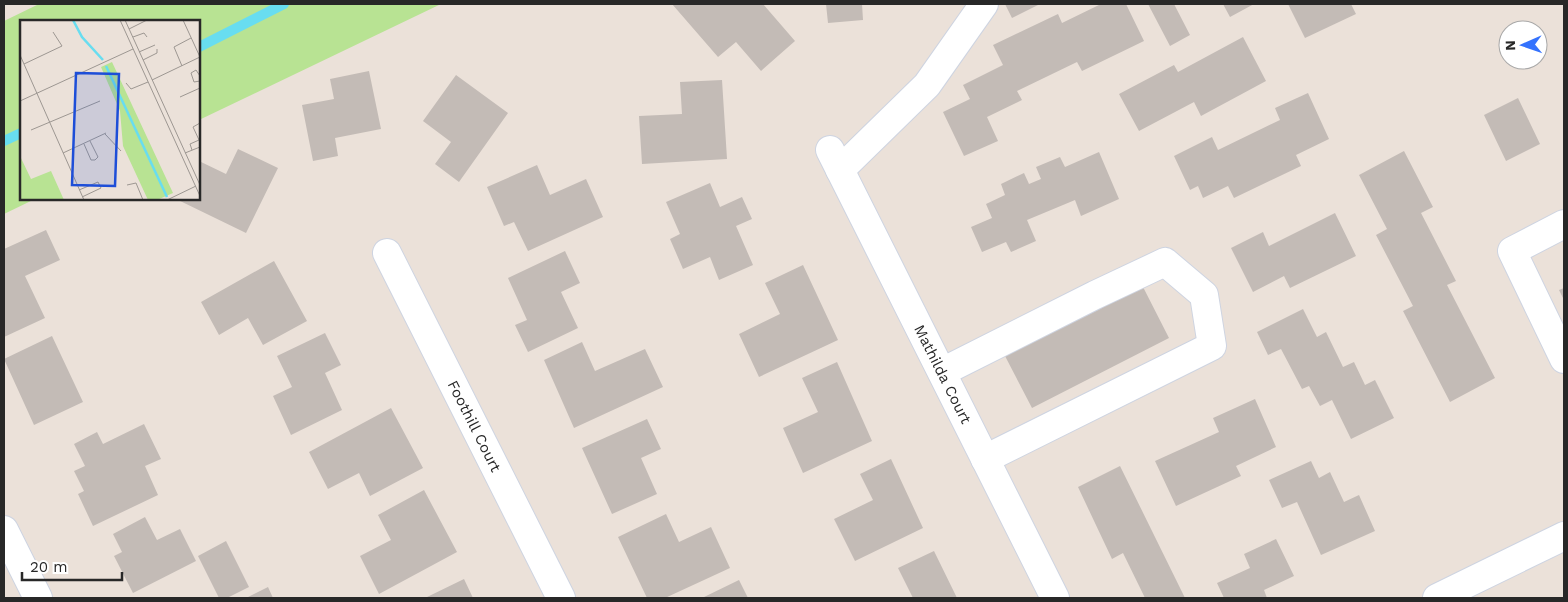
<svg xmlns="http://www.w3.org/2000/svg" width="1568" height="602" font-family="'Work Sans',sans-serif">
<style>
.green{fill:#b8e393}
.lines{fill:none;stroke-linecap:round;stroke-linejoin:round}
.stream{stroke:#68ddf0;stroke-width:10}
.building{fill:#c3bbb6}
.minor-casing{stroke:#ced4e1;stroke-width:30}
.minor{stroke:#fff;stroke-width:28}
.labels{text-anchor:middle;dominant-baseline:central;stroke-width:5;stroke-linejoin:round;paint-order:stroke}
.street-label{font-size:15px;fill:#282828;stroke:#fff}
.inset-river{fill:none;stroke:#68ddf0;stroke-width:2.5}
.inset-road{fill:none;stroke:#9d9792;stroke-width:1}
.view{fill:#1d4ed8;fill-opacity:0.15;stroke:#1d4ed8;stroke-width:2.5}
.inset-edge{fill:none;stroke:#282828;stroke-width:2.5}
</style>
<rect width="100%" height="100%" fill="#ebe1d9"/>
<path class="green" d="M 39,4 L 441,4 L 199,120 L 199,21 L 21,21 L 21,199 L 35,199 L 4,214 L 4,21 Z"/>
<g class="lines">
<path class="stream" d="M 199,47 L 284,4
M 4,141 L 21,133"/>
</g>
<path class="building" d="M 672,4 L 763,4 L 795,41 L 761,71 L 736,42 L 718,57 Z
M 826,4 L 862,4 L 863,20 L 828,23 Z
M 1005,4 L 1040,4 L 1012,18 Z
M 1101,4 L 1126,4 L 1144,41 L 1082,71 L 1077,62 L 1017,91 L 1022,100 L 987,117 L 998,141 L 964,156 L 943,112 L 970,99 L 963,85 L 1003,65 L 993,45 L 1058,14 L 1062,23 Z
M 1148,4 L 1174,4 L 1190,35 L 1170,46 Z
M 1223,4 L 1254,4 L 1230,17 Z
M 1288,4 L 1351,4 L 1356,14 L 1305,38 Z
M 1243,37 L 1266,81 L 1201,116 L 1194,102 L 1139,131 L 1119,94 L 1174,65 L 1178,72 Z
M 369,71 L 381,129 L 335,138 L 338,156 L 313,161 L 302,105 L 334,99 L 330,79 Z
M 456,75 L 508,113 L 459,182 L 435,164 L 451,142 L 423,121 Z
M 722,80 L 727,159 L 642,164 L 639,116 L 682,114 L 680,82 Z
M 1308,93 L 1329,139 L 1296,155 L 1301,166 L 1234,198 L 1228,186 L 1203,198 L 1198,186 L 1190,190 L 1174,156 L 1212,137 L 1218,150 L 1280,120 L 1275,108 Z
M 1518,98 L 1540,144 L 1506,161 L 1484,115 Z
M 238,149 L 278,168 L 246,233 L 176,199 L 199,199 L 199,161 L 226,174 Z
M 1404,151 L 1433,207 L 1421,213 L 1456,281 L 1447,285 L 1495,378 L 1450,402 L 1403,311 L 1413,306 L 1376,235 L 1387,229 L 1359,175 Z
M 1099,152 L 1119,199 L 1081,216 L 1075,200 L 1027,220 L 1036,241 L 1011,252 L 1006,242 L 982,252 L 971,227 L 992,218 L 986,204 L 1005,195 L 1001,184 L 1024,173 L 1029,184 L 1041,179 L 1036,167 L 1060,157 L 1065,167 Z
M 537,165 L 550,195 L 586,179 L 603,217 L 528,251 L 514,222 L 504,226 L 487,187 Z
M 710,183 L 720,207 L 742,197 L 752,219 L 736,226 L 753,265 L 719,280 L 710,257 L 683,269 L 670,239 L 680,234 L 666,202 Z
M 1335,213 L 1356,256 L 1290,288 L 1284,276 L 1253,292 L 1231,248 L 1263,232 L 1269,246 Z
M 46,230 L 60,260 L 25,276 L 45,318 L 4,337 L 4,249 Z
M 565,251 L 580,283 L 561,292 L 578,328 L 528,352 L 515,325 L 527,320 L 508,278 Z
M 274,261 L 307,321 L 263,345 L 248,318 L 219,335 L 201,302 Z
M 803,265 L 838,340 L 759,377 L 739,334 L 780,314 L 765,283 Z
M 1142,285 L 1169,338 L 1032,408 L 1005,356 Z
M 1564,288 L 1564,300 L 1559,290 Z
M 1303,309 L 1317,337 L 1326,332 L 1343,367 L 1354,362 L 1365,385 L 1375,380 L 1394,418 L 1351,439 L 1332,400 L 1320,406 L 1309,386 L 1302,389 L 1281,349 L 1268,355 L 1257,332 Z
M 325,333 L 341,365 L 325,373 L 342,410 L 291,435 L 273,396 L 292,387 L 277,356 Z
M 52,336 L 83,402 L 34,425 L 4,359 Z
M 582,342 L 595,371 L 645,349 L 663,387 L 574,428 L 544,360 Z
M 837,362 L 872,441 L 803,473 L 783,428 L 818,412 L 802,378 Z
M 1255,399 L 1276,447 L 1236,466 L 1241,476 L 1176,506 L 1155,461 L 1219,432 L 1213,418 Z
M 391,408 L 423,468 L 370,496 L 359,473 L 328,489 L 309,452 Z
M 647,419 L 661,449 L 641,458 L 657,494 L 612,514 L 582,448 Z
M 144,424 L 161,459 L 145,466 L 158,495 L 93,526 L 78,494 L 84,491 L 74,471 L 85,466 L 74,444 L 97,432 L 103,444 Z
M 891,459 L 923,528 L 855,561 L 834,519 L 873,500 L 860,474 Z
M 1311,461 L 1319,478 L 1330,472 L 1344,502 L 1359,495 L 1375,531 L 1321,555 L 1297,502 L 1282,508 L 1269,480 Z
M 1120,466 L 1185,598 L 1145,598 L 1123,553 L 1112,559 L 1078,487 Z
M 424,490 L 457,552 L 379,594 L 360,556 L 391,540 L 378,515 Z
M 666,514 L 679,542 L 711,527 L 730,568 L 665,598 L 647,598 L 618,537 Z
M 145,517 L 157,540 L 180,529 L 196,561 L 133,593 L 114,556 L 122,552 L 113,534 Z
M 1276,539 L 1294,576 L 1264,590 L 1267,598 L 1224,598 L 1217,583 L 1250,568 L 1244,554 Z
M 226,541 L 249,587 L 227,598 L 219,598 L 198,556 Z
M 934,551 L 957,598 L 913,598 L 898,568 Z
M 464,579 L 473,598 L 425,598 Z
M 739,580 L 748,598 L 702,598 Z
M 268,587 L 273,598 L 246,598 Z"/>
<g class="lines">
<g class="minor-casing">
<g id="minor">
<path id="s1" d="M 830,150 L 1055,598"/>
<path d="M 840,170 L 927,85 L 984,4"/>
<path d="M 1564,224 L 1512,251 L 1564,359"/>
<path id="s2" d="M 387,253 L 561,598"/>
<path d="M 942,372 L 1095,295 L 1165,262 L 1204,295 L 1212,346 L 985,459"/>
<path d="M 4,530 L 38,598"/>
<path d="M 1437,598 L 1564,536"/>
</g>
</g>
<use href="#minor" class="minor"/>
</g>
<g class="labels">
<g class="street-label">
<text stroke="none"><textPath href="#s1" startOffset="251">Mathilda Court</textPath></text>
<text stroke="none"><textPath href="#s2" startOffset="194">Foothill Court</textPath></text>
</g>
</g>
<g transform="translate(20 20)">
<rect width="180" height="180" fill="#ebe1d9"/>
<path d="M 92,42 L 153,173 L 137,180 L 128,180 L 103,126 L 100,91 L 81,47 ZM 0,136 L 11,159 L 31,151 L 44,180 L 0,180 Z" fill="#b8e393"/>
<path class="inset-river" d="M 53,0 L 62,17 L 83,40M 86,46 L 147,177"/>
<path class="inset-road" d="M 100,0 L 180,176M 105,0 L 180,165M 163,0 L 180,37M 109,9 L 127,0M 113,17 L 124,13 L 127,17M 119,32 L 135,25M 0,35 L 64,180M 123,40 L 137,33 L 137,29M 4,44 L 42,26 L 33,12M 162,46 L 154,27 L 171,18M 180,56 L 176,50 L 171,53 L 174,62 L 180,61M 132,60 L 180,37M 106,63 L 111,69 L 128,62M 160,77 L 180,68M 0,81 L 113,29M 180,103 L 173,107 L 180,122M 11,110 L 80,81M 85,114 L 101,131M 64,124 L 71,140 L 75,140 L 78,137 L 70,121M 172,130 L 170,124 L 179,120M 43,133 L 86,113M 165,133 L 180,127M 107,165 L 116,163 L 123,180M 59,170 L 78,162 L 81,168 L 62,177M 147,180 L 176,166"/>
<path class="view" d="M 56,53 L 99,54 L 95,166 L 52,165 Z"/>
<rect width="180" height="180" class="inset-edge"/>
</g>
<rect width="1568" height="602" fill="none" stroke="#282828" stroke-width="10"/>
<g transform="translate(1523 45) rotate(268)"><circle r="24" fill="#ffffff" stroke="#a9a9a9"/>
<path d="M0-4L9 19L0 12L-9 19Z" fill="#3472fd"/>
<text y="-8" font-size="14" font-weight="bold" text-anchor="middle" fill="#282828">N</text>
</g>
<path d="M22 572v8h100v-8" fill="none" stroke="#282828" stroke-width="2.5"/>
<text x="30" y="572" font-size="15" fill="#282828" stroke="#ffffff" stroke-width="4" paint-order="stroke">20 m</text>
</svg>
